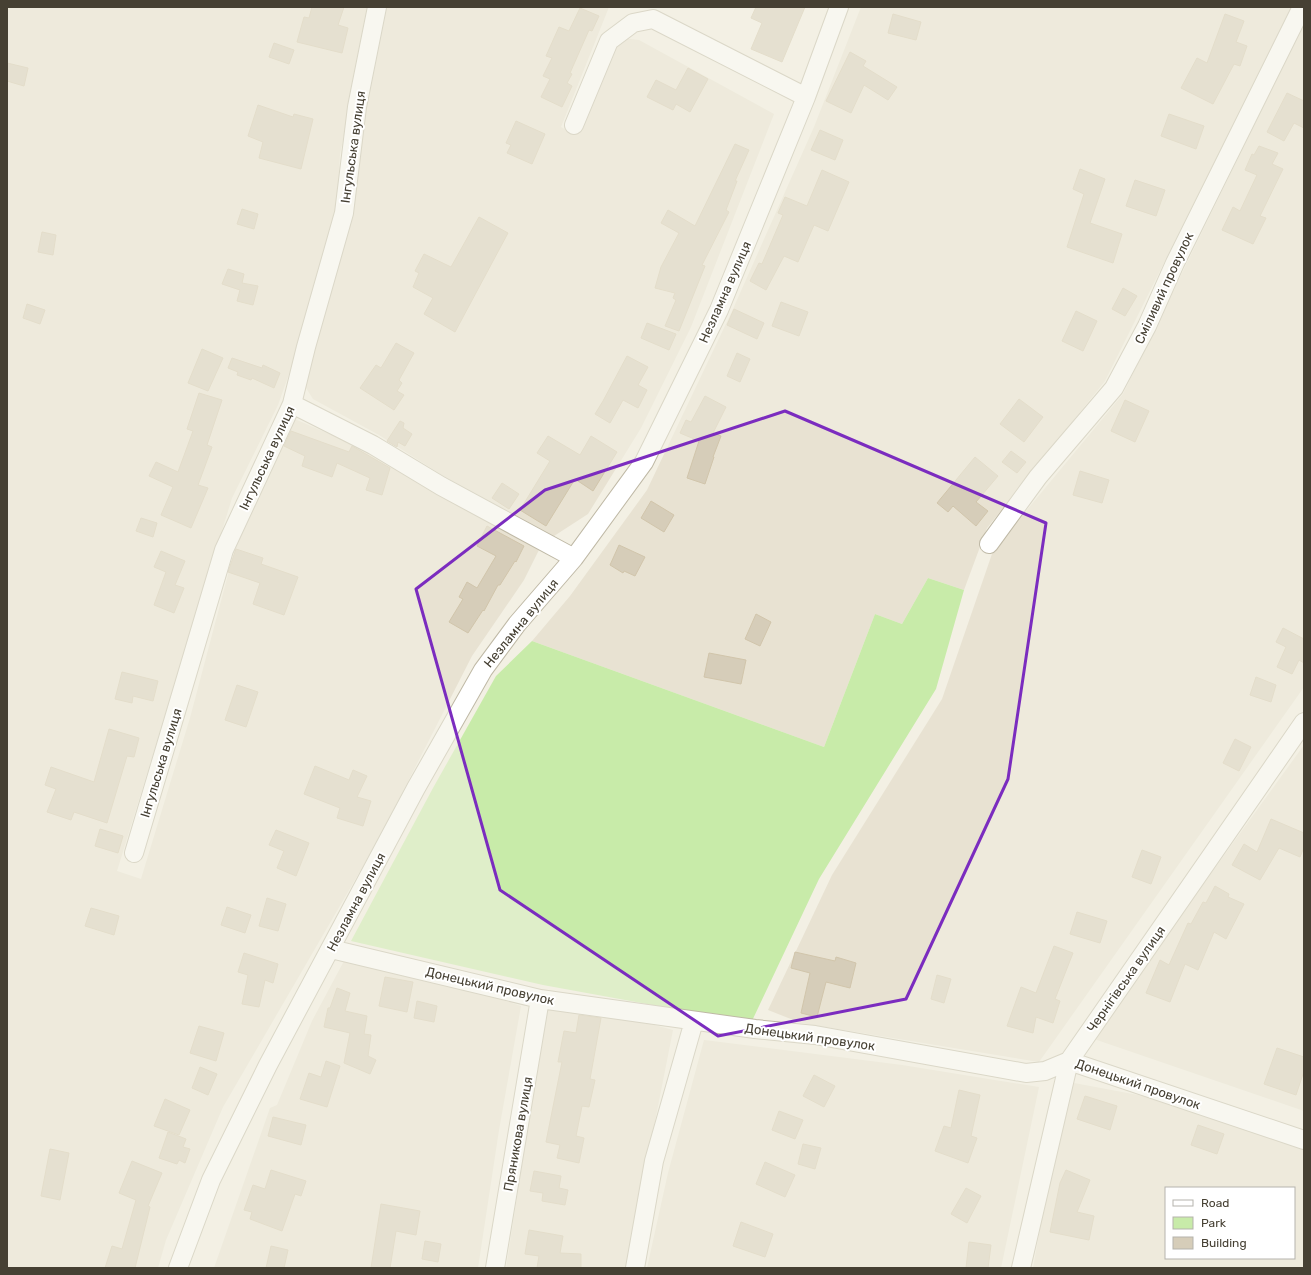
<svg xmlns="http://www.w3.org/2000/svg" width="1311" height="1275" font-family="Rubik,sans-serif">
<style>
.residential{fill:#e8e2d2;fill-rule:evenodd}
.green{fill:#c8eba9}
.building{fill:#d6cdb9;stroke:#d1c5ab}
.lines{fill:none;stroke-linecap:round;stroke-linejoin:round}
.minor-casing{stroke:#bfb9a6;stroke-width:20}
.minor{stroke:#fff;stroke-width:18}
.marked{fill:none;stroke:#7b2cbf;stroke-width:3;stroke-linejoin:round}
.labels{text-anchor:middle;dominant-baseline:central;stroke-width:4;stroke-linejoin:round;paint-order:stroke}
.street-label{font-size:13px;fill:#464033;stroke:#fff}
</style>
<rect width="100%" height="100%" fill="#f3f0e4"/>
<path class="residential" d="M 7,7 L 371,7 L 340,154 L 336,222 L 301,340 L 278,405 L 232,498 L 117,871 L 141,879 L 190,718 L 234,552 L 290,417 L 378,455 L 540,548 L 524,580 L 472,656 L 377,842 L 223,1107 L 166,1240 L 158,1268 L 7,1268 Z
M 385,7 L 609,7 L 561,127 L 575,135 L 621,38 L 639,40 L 774,114 L 691,327 L 641,428 L 588,514 L 551,538 L 464,489 L 379,435 L 313,399 L 303,383 Z
M 861,7 L 1292,7 L 1105,381 L 987,528 L 964,590 L 928,578 L 902,624 L 875,614 L 824,747 L 532,641 L 570,596 L 647,490 L 733,309 L 814,127 Z
M 1304,23 L 1304,687 L 1039,1062 L 801,1023 L 768,1010 L 832,875 L 942,699 L 993,551 L 1123,394 Z
M 1304,745 L 1304,1111 L 1094,1039 L 1125,992 Z
M 344,961 L 487,995 L 521,1006 L 499,1130 L 478,1268 L 214,1268 L 270,1108 L 277,1105 L 312,1021 Z
M 555,1006 L 643,1022 L 673,1030 L 626,1268 L 506,1268 L 546,1011 Z
M 704,1040 L 902,1065 L 1039,1087 L 1001,1268 L 647,1268 L 668,1173 Z
M 1074,1083 L 1154,1098 L 1304,1150 L 1304,1268 L 1033,1268 L 1054,1150 ZM 1166,1188 L 1294,1188 L 1294,1258 L 1166,1258 Z"/>
<path class="green" d="M 928,578 L 964,590 L 936,689 L 819,879 L 751,1023 L 543,985 L 351,941 L 433,788 L 496,676 L 532,641 L 824,747 L 875,614 L 902,624 Z"/>
<path class="building" d="M 312,7 L 344,7 L 338,25 L 348,28 L 342,53 L 297,42 L 304,17 L 309,18 Z
M 756,7 L 805,7 L 782,62 L 751,49 L 762,23 L 751,18 Z
M 580,8 L 599,16 L 592,31 L 589,30 L 570,73 L 572,74 L 567,83 L 572,86 L 562,107 L 541,97 L 550,79 L 543,76 L 552,58 L 546,56 L 559,27 L 569,31 Z
M 893,14 L 921,22 L 916,40 L 888,33 Z
M 1225,14 L 1244,21 L 1236,42 L 1247,46 L 1240,66 L 1234,64 L 1213,104 L 1181,88 L 1197,58 L 1207,63 Z
M 274,43 L 294,50 L 289,64 L 269,57 Z
M 850,52 L 866,61 L 863,66 L 897,87 L 888,100 L 864,85 L 851,113 L 826,101 Z
M 7,63 L 28,68 L 24,86 L 7,81 Z
M 688,68 L 708,79 L 690,112 L 676,104 L 673,110 L 647,97 L 656,80 L 676,90 Z
M 1287,93 L 1304,101 L 1304,128 L 1294,123 L 1284,141 L 1267,132 Z
M 258,105 L 293,117 L 294,114 L 313,119 L 301,169 L 259,158 L 263,142 L 248,136 Z
M 1169,114 L 1204,126 L 1196,149 L 1161,136 Z
M 516,121 L 545,134 L 532,164 L 507,153 L 511,145 L 506,143 Z
M 820,130 L 843,140 L 835,160 L 811,150 Z
M 735,144 L 749,150 L 735,181 L 737,181 L 726,210 L 729,212 L 702,265 L 705,266 L 679,331 L 665,326 L 676,300 L 673,298 L 675,293 L 655,288 L 661,267 L 679,233 L 661,223 L 668,210 L 695,226 Z
M 1259,146 L 1278,153 L 1272,164 L 1283,169 L 1260,216 L 1266,218 L 1253,244 L 1222,230 L 1233,207 L 1240,211 L 1257,175 L 1245,170 L 1252,154 L 1254,155 Z
M 1080,169 L 1105,179 L 1090,223 L 1122,234 L 1113,263 L 1067,247 L 1084,194 L 1073,189 Z
M 822,170 L 849,182 L 828,231 L 814,225 L 798,262 L 784,256 L 766,290 L 750,281 L 759,263 L 762,264 L 783,215 L 778,213 L 785,197 L 807,206 Z
M 1135,180 L 1165,190 L 1156,216 L 1126,206 Z
M 242,209 L 258,214 L 254,229 L 237,224 Z
M 479,217 L 508,233 L 455,332 L 424,314 L 433,298 L 413,287 L 419,273 L 415,271 L 424,254 L 451,267 Z
M 42,232 L 56,235 L 53,255 L 38,252 Z
M 228,269 L 244,274 L 242,283 L 258,286 L 253,305 L 237,301 L 240,290 L 222,284 Z
M 1123,288 L 1137,296 L 1125,316 L 1112,309 Z
M 781,302 L 808,312 L 799,336 L 772,326 Z
M 27,304 L 45,310 L 40,324 L 23,318 Z
M 734,309 L 764,323 L 757,339 L 727,325 Z
M 1076,311 L 1097,321 L 1083,351 L 1062,341 Z
M 647,323 L 676,334 L 669,350 L 641,338 Z
M 396,343 L 414,353 L 399,380 L 402,383 L 397,391 L 404,395 L 394,410 L 360,388 L 376,365 L 381,368 Z
M 202,349 L 223,358 L 208,391 L 188,383 Z
M 737,353 L 750,359 L 740,382 L 727,376 Z
M 627,356 L 648,367 L 638,385 L 647,390 L 638,408 L 623,400 L 610,423 L 595,414 L 603,401 Z
M 232,358 L 262,368 L 263,365 L 280,373 L 274,388 L 252,378 L 251,380 L 237,375 L 238,372 L 228,368 Z
M 199,393 L 222,400 L 207,445 L 212,447 L 198,485 L 208,488 L 191,528 L 161,515 L 173,487 L 149,476 L 156,462 L 178,472 L 193,431 L 187,429 Z
M 705,396 L 726,407 L 713,433 L 721,436 L 713,457 L 714,457 L 705,484 L 687,478 L 699,441 L 680,433 L 686,420 L 691,422 Z
M 1019,399 L 1043,417 L 1024,442 L 1000,424 Z
M 1125,400 L 1149,411 L 1135,442 L 1111,431 Z
M 400,421 L 404,423 L 403,428 L 412,434 L 405,446 L 398,442 L 397,447 L 387,441 Z
M 291,431 L 349,452 L 352,446 L 390,468 L 382,495 L 366,490 L 370,478 L 337,463 L 332,477 L 302,466 L 305,456 L 284,446 Z
M 548,436 L 580,455 L 591,436 L 617,452 L 593,491 L 575,479 L 546,526 L 520,510 L 550,461 L 537,453 Z
M 1011,451 L 1026,462 L 1017,473 L 1002,462 Z
M 975,457 L 998,476 L 976,502 L 988,511 L 976,526 L 953,506 L 948,512 L 937,503 Z
M 1080,471 L 1109,480 L 1102,503 L 1073,495 Z
M 502,483 L 519,494 L 509,509 L 492,498 Z
M 651,501 L 674,515 L 664,532 L 641,518 Z
M 141,518 L 157,523 L 153,537 L 136,531 Z
M 487,526 L 524,546 L 516,562 L 515,561 L 500,585 L 498,585 L 484,611 L 483,610 L 468,633 L 449,622 L 463,599 L 459,597 L 467,582 L 477,588 L 496,556 L 477,546 Z
M 619,545 L 645,557 L 635,576 L 624,571 L 623,573 L 610,565 Z
M 236,549 L 263,558 L 261,564 L 298,577 L 284,615 L 253,604 L 260,583 L 228,572 Z
M 161,551 L 185,561 L 175,585 L 184,588 L 174,613 L 154,605 L 166,572 L 154,567 Z
M 756,614 L 771,622 L 760,646 L 745,639 Z
M 1283,628 L 1304,639 L 1304,663 L 1299,660 L 1292,674 L 1277,667 L 1286,647 L 1276,642 Z
M 709,653 L 746,660 L 741,684 L 704,677 Z
M 122,672 L 158,681 L 153,701 L 133,696 L 132,703 L 115,699 Z
M 1256,677 L 1276,685 L 1271,702 L 1250,695 Z
M 237,685 L 258,692 L 246,727 L 225,720 Z
M 109,729 L 139,738 L 134,757 L 127,756 L 107,823 L 74,812 L 71,820 L 47,812 L 56,789 L 45,785 L 51,767 L 94,782 Z
M 1235,739 L 1251,747 L 1239,771 L 1223,763 Z
M 315,766 L 349,780 L 353,770 L 367,776 L 357,797 L 371,801 L 363,826 L 337,818 L 340,808 L 304,794 Z
M 1271,819 L 1304,833 L 1304,847 L 1300,857 L 1279,848 L 1260,880 L 1232,865 L 1244,844 L 1257,852 Z
M 100,829 L 123,836 L 118,853 L 95,846 Z
M 276,830 L 309,843 L 296,876 L 277,868 L 284,851 L 269,845 Z
M 1142,850 L 1161,857 L 1151,884 L 1132,877 Z
M 1215,886 L 1229,894 L 1228,897 L 1244,904 L 1226,939 L 1214,932 L 1198,970 L 1185,964 L 1170,1002 L 1146,993 L 1160,960 L 1169,965 L 1188,923 L 1191,924 L 1203,902 L 1206,903 Z
M 267,898 L 286,904 L 278,931 L 259,926 Z
M 227,907 L 251,915 L 245,933 L 221,925 Z
M 91,908 L 119,916 L 114,935 L 85,926 Z
M 1077,912 L 1107,921 L 1100,943 L 1070,934 Z
M 1054,946 L 1073,953 L 1055,999 L 1060,1001 L 1053,1023 L 1036,1017 L 1033,1033 L 1007,1026 L 1021,987 L 1036,993 Z
M 795,952 L 835,961 L 836,957 L 856,963 L 850,988 L 826,982 L 817,1017 L 801,1013 L 810,973 L 791,968 Z
M 244,953 L 278,964 L 273,983 L 265,980 L 259,1007 L 242,1004 L 248,975 L 238,972 Z
M 937,975 L 951,979 L 944,1003 L 931,999 Z
M 385,977 L 413,982 L 407,1012 L 379,1006 Z
M 337,988 L 350,993 L 345,1011 L 367,1016 L 364,1034 L 371,1035 L 368,1056 L 376,1060 L 370,1074 L 344,1063 L 350,1033 L 324,1027 L 328,1008 L 330,1008 Z
M 417,1001 L 437,1006 L 434,1022 L 414,1018 Z
M 579,1015 L 601,1018 L 590,1079 L 595,1080 L 589,1107 L 582,1106 L 576,1136 L 584,1138 L 579,1163 L 557,1158 L 560,1145 L 546,1142 L 562,1062 L 558,1062 L 564,1031 L 576,1033 Z
M 199,1026 L 224,1033 L 216,1061 L 190,1053 Z
M 1277,1048 L 1304,1057 L 1304,1071 L 1296,1095 L 1264,1084 Z
M 326,1061 L 340,1066 L 327,1107 L 300,1099 L 309,1073 L 321,1077 Z
M 200,1067 L 217,1074 L 208,1095 L 192,1088 Z
M 814,1075 L 835,1086 L 824,1107 L 803,1096 Z
M 959,1090 L 980,1095 L 971,1136 L 977,1138 L 968,1163 L 935,1151 L 944,1126 L 951,1128 Z
M 1085,1096 L 1117,1106 L 1110,1130 L 1077,1119 Z
M 165,1099 L 190,1110 L 179,1135 L 154,1126 Z
M 779,1111 L 803,1120 L 795,1139 L 772,1130 Z
M 273,1117 L 306,1125 L 301,1145 L 268,1136 Z
M 1198,1125 L 1224,1134 L 1217,1154 L 1191,1145 Z
M 168,1132 L 186,1139 L 183,1147 L 190,1149 L 185,1163 L 179,1160 L 177,1164 L 159,1158 Z
M 803,1144 L 821,1148 L 815,1169 L 798,1164 Z
M 50,1149 L 69,1153 L 60,1200 L 41,1196 Z
M 132,1161 L 162,1173 L 148,1206 L 150,1207 L 135,1268 L 105,1268 L 112,1246 L 122,1249 L 136,1200 L 119,1193 Z
M 765,1162 L 795,1175 L 785,1197 L 756,1184 Z
M 271,1170 L 306,1181 L 301,1196 L 295,1194 L 282,1231 L 250,1219 L 252,1212 L 244,1210 L 253,1185 L 265,1189 Z
M 1066,1170 L 1090,1180 L 1077,1212 L 1094,1216 L 1089,1240 L 1050,1232 L 1060,1183 Z
M 534,1171 L 561,1176 L 559,1188 L 568,1190 L 565,1205 L 542,1201 L 543,1193 L 530,1191 Z
M 966,1188 L 981,1196 L 967,1223 L 951,1214 Z
M 381,1204 L 420,1211 L 416,1235 L 396,1231 L 390,1268 L 371,1268 Z
M 741,1222 L 773,1234 L 765,1257 L 733,1246 Z
M 529,1230 L 563,1236 L 560,1253 L 581,1254 L 581,1268 L 537,1268 L 539,1256 L 525,1254 Z
M 425,1241 L 441,1244 L 438,1262 L 422,1259 Z
M 969,1242 L 991,1245 L 988,1268 L 966,1268 Z
M 271,1246 L 288,1250 L 284,1268 L 266,1268 Z"/>
<g class="lines">
<g class="minor-casing">
<path id="minor" d="M 574,125 L 609,41 L 633,23 L 653,19 L 806,97
M 292,404 L 373,445 L 441,486 L 574,558
M 989,544 L 1038,477 L 1114,388 L 1147,326 L 1175,263 L 1302,7
M 134,853 L 224,550 L 292,404 L 306,347 L 344,213 L 357,107 L 377,7
M 331,949 L 540,999 L 755,1029 L 815,1035 L 1026,1073 L 1045,1071 L 1069,1061 L 1304,1140
M 178,1268 L 211,1180 L 268,1065 L 416,788 L 483,670 L 517,624 L 574,558 L 644,462 L 719,310 L 806,97 L 839,7
M 495,1268 L 540,999
M 635,1268 L 654,1161 L 694,1021
M 1021,1268 L 1069,1061 L 1304,722"/>
</g>
<use href="#minor" class="minor"/>
</g>
<path d="M0 0H1311V1275H0ZM 785,411 L 1046,523 L 1008,779 L 906,999 L 718,1036 L 500,890 L 416,589 L 545,490 Z" fill="#f3f0e4" fill-opacity=".55" fill-rule="evenodd"/>
<path class="marked" d="M 785,411 L 1046,523 L 1008,779 L 906,999 L 718,1036 L 500,890 L 416,589 L 545,490 Z"/>
<g class="labels">
<g class="street-label">
<text transform="translate(353 147) rotate(-82)">Інгульська вулиця</text>
<text transform="translate(1164 288) rotate(-65)">Сміливий провулок</text>
<text transform="translate(725 292) rotate(-66)">Незламна вулиця</text>
<text transform="translate(267 458) rotate(-65)">Інгульська вулиця</text>
<text transform="translate(521 623) rotate(-51)">Незламна вулиця</text>
<text transform="translate(161 763) rotate(-73)">Інгульська вулиця</text>
<text transform="translate(356 902) rotate(-62)">Незламна вулиця</text>
<text transform="translate(1126 979) rotate(-55)">Чернігівська вулиця</text>
<text transform="translate(490 986) rotate(13)">Донецький провулок</text>
<text transform="translate(810 1037) rotate(8)">Донецький провулок</text>
<text transform="translate(1138 1084) rotate(19)">Донецький провулок</text>
<text transform="translate(518 1134) rotate(-80)">Пряникова вулиця</text>
</g>
</g>
<rect width="1311" height="1275" fill="none" stroke="#464033" stroke-width="16"/>
<rect x="1165" y="1187" width="130" height="72" fill="#ffffff" stroke="#b5b3ad"/>
<rect x="1173" y="1200" width="20" height="6" fill="#ffffff" stroke="#b5b3ad"/>
<text x="1201" y="1207" font-size="12" fill="#464033">Road</text>
<rect x="1173" y="1217" width="20" height="12" fill="#c8eba9" stroke="#b5b3ad"/>
<text x="1201" y="1227" font-size="12" fill="#464033">Park</text>
<rect x="1173" y="1237" width="20" height="12" fill="#d6cdb9" stroke="#b5b3ad"/>
<text x="1201" y="1247" font-size="12" fill="#464033">Building</text>
</svg>
